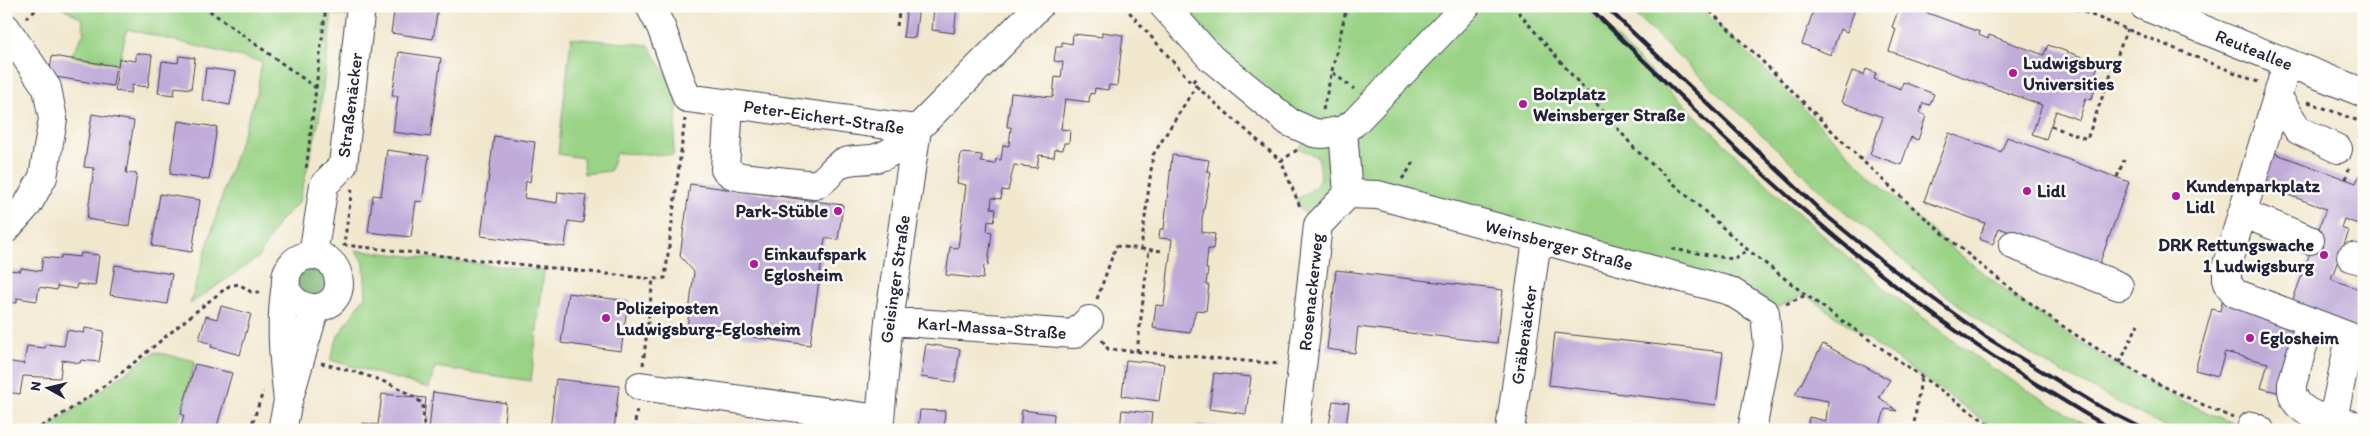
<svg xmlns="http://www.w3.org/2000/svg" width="2370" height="436" font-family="Itim,sans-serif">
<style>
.green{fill:#9ad386;stroke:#5e7a60}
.forest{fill:#7bb573;stroke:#4e6c57}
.building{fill:#c0abd9}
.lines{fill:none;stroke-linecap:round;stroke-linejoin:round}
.minor-casing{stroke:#414051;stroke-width:30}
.path{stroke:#414051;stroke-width:3;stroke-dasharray:4 4;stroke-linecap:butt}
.minor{stroke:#fff;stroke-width:28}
.rail{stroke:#22223b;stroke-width:4}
.poi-dot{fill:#b5179e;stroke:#fdfcf7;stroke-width:2}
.labels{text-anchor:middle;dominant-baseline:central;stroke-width:5;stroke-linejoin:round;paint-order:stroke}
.street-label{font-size:18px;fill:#22223b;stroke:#fdfcf7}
.poi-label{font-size:18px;font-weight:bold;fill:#22223b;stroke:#fdfcf7;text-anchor:start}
</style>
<rect width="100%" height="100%" fill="#fdfcf7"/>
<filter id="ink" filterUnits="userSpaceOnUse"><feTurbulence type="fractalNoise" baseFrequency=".02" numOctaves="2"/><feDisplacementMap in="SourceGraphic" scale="10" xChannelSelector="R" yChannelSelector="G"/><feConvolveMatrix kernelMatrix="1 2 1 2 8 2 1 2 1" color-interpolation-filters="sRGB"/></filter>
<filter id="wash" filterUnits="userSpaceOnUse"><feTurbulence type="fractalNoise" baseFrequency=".0096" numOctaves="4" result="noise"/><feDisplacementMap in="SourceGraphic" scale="20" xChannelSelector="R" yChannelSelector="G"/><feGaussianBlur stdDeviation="1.12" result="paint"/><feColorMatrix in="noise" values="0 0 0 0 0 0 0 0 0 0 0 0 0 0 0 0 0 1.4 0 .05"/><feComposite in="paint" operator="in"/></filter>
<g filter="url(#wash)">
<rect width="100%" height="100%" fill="#f1e7cd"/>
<path class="green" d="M 60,6 L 328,6 L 360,12 L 360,18 L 332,14 L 319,120 L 299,202 L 278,223 L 259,257 L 190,304 L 226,183 L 257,93 L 262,62 L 127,29 L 119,64 L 71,56 L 84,33 L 82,19 Z
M 1164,6 L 1513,6 L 1514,8 L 1514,6 L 1584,6 C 1709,128 1832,257 1976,357 C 2015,384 2056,407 2096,430 L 1997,430 L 1806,295 L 1765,313 L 1377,195 L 1318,225 L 1301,210 L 1296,199 C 1317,189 1325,181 1318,157 L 1298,148 L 1314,133 Z
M 1626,6 L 1698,6 C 1768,69 1831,140 1901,204 C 1982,277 2073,344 2169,394 C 2195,408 2222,418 2248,430 L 2170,430 L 2052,367 L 1994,331 L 1942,292 L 1833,202 Z
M 571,38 L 649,45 L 678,96 L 673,155 L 616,153 L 610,171 L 584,174 L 583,158 L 558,154 Z
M 355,250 L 544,271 L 531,381 L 435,367 L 429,388 L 330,360 L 338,336 L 366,295 L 364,263 Z
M 155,352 L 195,361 L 176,430 L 45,430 Z"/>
<path class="forest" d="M 296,260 L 338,275 L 308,309 L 289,268 Z"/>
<g id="blocks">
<path class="building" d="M 395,6 L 438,7 L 433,39 L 391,33 Z
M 733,6 L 751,6 L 750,10 Z
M 907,6 L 919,6 L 915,38 L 903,37 Z
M 934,6 L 957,6 L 954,33 L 932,30 Z
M 1815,6 L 1856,6 L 1847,32 L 1840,29 L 1831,55 L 1802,44 Z
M 1900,6 L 1908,6 L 1980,32 L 1979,35 L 1988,39 L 1989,35 L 2044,55 L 2048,45 L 2099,63 L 2095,74 L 2100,75 L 2091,100 L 2086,98 L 2079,120 L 2056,111 L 2046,139 L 2032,134 L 2042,105 L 1889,51 L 1896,29 L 1892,27 Z
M 1102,32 L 1123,35 L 1117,86 L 1109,85 L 1108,90 L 1095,88 L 1094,94 L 1090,93 L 1089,102 L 1065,99 L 1061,129 L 1070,130 L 1069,143 L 1064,143 L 1063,150 L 1055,149 L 1054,157 L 1039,155 L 1037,168 L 1014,165 L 1008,191 L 1002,190 L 1001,199 L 992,198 L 991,208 L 996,209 L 994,222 L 988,221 L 987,231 L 992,232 L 988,266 L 984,265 L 983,279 L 946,275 L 950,247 L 958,248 L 966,185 L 957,183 L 961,153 L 982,155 L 981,162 L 995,164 L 996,159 L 1001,160 L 1003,145 L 1009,146 L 1011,127 L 1007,127 L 1011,93 L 1053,97 L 1055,77 L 1061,78 L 1063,62 L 1054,61 L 1056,47 L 1062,47 L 1062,42 L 1072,44 L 1073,34 L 1102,37 Z
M 399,52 L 441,58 L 430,137 L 393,132 L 398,96 L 392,96 Z
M 136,53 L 152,55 L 148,87 L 132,85 L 131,93 L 115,91 L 119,59 L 136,61 Z
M 52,56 L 116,66 L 113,86 L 49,76 Z
M 179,56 L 195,58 L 191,89 L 175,87 L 174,95 L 158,93 L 162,61 L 178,63 Z
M 206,68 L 236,72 L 230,105 L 202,100 Z
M 1866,69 L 1876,73 L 1874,79 L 1901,89 L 1903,82 L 1934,94 L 1930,105 L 1923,103 L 1920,113 L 1926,116 L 1918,140 L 1911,137 L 1901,165 L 1870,154 L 1883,117 L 1841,102 L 1852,71 L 1864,75 Z
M 92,114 L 134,121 L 126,173 L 137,174 L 129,226 L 87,219 L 94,168 L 84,167 Z
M 178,121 L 217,127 L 209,180 L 170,174 Z
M 1949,133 L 2001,152 L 2007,137 L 2129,182 L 2099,265 L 1999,228 L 1993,244 L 1979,239 L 1985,223 L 1924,201 Z
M 494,136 L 535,142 L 530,182 L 526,181 L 524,198 L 557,203 L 558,192 L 586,195 L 583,223 L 568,221 L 565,247 L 481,236 Z
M 387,150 L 429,156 L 422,202 L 416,201 L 411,237 L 368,232 L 373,195 L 381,196 Z
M 2274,153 L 2356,183 L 2359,176 L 2364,178 L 2364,226 L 2344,219 L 2341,228 L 2349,231 L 2331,279 L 2364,291 L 2364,304 L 2355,329 L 2291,305 L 2326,209 L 2262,185 Z
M 1172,155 L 1209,160 L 1207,171 L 1211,172 L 1202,219 L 1202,232 L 1215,234 L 1213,249 L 1208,249 L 1206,269 L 1208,269 L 1206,285 L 1209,285 L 1206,311 L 1196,310 L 1190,333 L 1153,328 L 1156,305 L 1164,306 L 1172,239 L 1159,238 L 1160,229 L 1164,229 Z
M 690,184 L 843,205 L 838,240 L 825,238 L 810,345 L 687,328 L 694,272 L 680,256 Z
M 160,194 L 200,200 L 192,252 L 152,246 Z
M 81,253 L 99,255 L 95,286 L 77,284 L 76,289 L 57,286 L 57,290 L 39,287 L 37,301 L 17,298 L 17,303 L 6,302 L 6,270 L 21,271 L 21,268 L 41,271 L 43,257 L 61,259 L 61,255 L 80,257 Z
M 115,265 L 172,274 L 167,304 L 110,295 Z
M 1336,270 L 1503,290 L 1497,343 L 1358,327 L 1355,353 L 1327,349 Z
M 568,293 L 628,301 L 621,351 L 561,343 Z
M 2223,298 L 2300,325 L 2281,393 L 2261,388 L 2268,363 L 2225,352 L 2218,376 L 2195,370 L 2212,309 L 2220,311 Z
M 221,306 L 251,314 L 240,355 L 211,347 L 212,344 L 199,340 L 206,316 L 217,319 Z
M 85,328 L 104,331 L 99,362 L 81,360 L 80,363 L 62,360 L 60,378 L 23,376 L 20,394 L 6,392 L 6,361 L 24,364 L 27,346 L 45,348 L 46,344 L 64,346 L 67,330 L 84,333 Z
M 1555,333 L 1723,352 L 1716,405 L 1549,385 Z
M 926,344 L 960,349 L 955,382 L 921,377 Z
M 1823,344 L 1890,380 L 1879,397 L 1897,411 L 1885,409 L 1879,430 L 1807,430 L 1809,417 L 1826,421 L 1828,401 L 1795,395 Z
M 1126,360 L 1164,364 L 1159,401 L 1122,396 Z
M 195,364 L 232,373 L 216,430 L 180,430 L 184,415 L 181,414 Z
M 1214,373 L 1251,377 L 1246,414 L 1209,409 Z
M 556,379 L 619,386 L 614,430 L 550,430 Z
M 433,392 L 506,403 L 503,430 L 429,430 Z
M 382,394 L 426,398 L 423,430 L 362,430 L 363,423 L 378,425 Z
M 1333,401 L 1349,403 L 1346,428 L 1329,426 Z
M 920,410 L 945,411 L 944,430 L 918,430 Z
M 1022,410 L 1054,414 L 1053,430 L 1020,430 Z
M 1122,410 L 1152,413 L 1150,430 L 1120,430 Z
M 688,424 L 706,426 L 706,430 L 687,430 Z
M 1196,425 L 1230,428 L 1230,430 L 1195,430 Z"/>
</g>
</g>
<g filter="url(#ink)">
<use href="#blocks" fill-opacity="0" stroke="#414051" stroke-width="1"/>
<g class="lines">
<g class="minor-casing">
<path id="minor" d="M 650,6 L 661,27 L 687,98 L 917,129 L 1039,6
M 1164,6 L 1211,58 L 1289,122 L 1314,133 L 1323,134 L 1343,130 L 1354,123 L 1466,6
M 2144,6 L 2364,93
M 6,28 L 47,88 L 53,119 L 43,177 L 28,204 L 6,229
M 2287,64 L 2227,264 L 2227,283 L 2235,293 L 2364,342
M 2278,97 L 2298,130 L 2338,149
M 729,104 L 725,169 L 731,174 L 741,177 L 815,185 C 831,178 829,170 842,163 C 852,158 865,161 876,158 C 894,154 904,141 917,129
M 1348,194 L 1378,195 L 1730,291 L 1765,313 L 1768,346 L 1752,430
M 2242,213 L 2310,240
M 2013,245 L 2119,286
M 313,255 L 324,185 L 343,165 L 361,6
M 2351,257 L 2364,261
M 286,289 C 301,321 346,310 338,276 C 336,266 328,258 318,256 C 307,253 294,259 289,269 C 284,276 287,283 285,291 C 280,328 284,364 288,401
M 889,321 L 1074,334 L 1089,320
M 2310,322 L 2292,384 C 2289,419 2340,421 2364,427
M 640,386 L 879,419
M 2333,419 L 2350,338
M 2252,426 L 2260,430
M 282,430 L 288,401 L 315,308
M 879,430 L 889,321 L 917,129
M 1295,430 L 1318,225 L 1348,194 L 1343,130
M 1510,430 L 1537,240"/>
</g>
<path class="path" d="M 203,6 L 316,88 L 306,170
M 1124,6 L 1192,83
M 1513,6 L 1636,150 L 1748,250 L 1806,295 L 1997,430
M 1704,6 C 1774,69 1836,139 1906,201 C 1972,260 2044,318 2121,363 C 2157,385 2195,401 2233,418
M 2069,6 L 2258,82
M 26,18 L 41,6
M 897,26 L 900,6
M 1333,73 L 1354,89
M 1196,86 L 1281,161
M 316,88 L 326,6
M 2308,102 L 2364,123
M 1323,110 L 1347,6
M 2051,126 L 2087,139 L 2127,29
M 2359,138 L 2364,124
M 1297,150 L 1281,161 L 1301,209
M 2117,177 L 2124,160
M 1402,179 L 1415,161
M 2346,179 L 2349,168
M 352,189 L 344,245 L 653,279
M 1141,249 L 1163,251
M 1672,249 L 1733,259 L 1748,250
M 1097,299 L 1116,246 L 1141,249 L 1153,155 L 1196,86 L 1192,83 L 1197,76
M 1786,304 L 1806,295
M 1102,340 L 1108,349 L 1280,364
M 1137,352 L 1149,249
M 321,363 C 357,373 394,380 423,404 L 424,430
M 2120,363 L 2138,324
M 643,365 L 653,279 L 665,278 L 685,119
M 34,430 C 107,393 164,334 229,286 L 239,284 L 251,292 L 263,292
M 250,430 L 263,392
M 634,430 L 637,408
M 1913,430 L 1921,379"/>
<use href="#minor" class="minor"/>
<path class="rail" d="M 1588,6 C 1729,145 1867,280 2036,384 C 2062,399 2087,416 2114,430
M 1605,6 L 1823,213 L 1883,262 L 1986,337 L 2102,408 L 2146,430"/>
</g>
</g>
<g class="poi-dot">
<circle cx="2013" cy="73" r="5"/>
<circle cx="1523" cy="104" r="5"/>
<circle cx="2027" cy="191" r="5"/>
<circle cx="2176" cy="196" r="5"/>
<circle cx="838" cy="211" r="5"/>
<circle cx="2324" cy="255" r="5"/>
<circle cx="754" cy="264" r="5"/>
<circle cx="606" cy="318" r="5"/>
<circle cx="2250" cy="338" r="5"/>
</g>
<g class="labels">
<g class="street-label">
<text transform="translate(2254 50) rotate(22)">Reuteallee</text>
<text transform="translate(350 105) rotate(-83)">Straßenäcker</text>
<text transform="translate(824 117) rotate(8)">Peter-Eichert-Straße</text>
<text transform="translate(1559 245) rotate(15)">Weinsberger Straße</text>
<text transform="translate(895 279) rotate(-82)">Geisinger Straße</text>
<text transform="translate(1311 292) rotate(-84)">Rosenackerweg</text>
<text transform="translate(992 328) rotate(4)">Karl-Massa-Straße</text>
<text transform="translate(1524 335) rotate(-82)">Gräbenäcker</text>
</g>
<g class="poi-label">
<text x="2023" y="63">Ludwigsburg<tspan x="2023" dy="21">Universities</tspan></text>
<text x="1533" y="94">Bolzplatz<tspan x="1533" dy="21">Weinsberger Straße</tspan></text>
<text x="2186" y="186">Kundenparkplatz<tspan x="2186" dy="21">Lidl</tspan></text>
<text x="2037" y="191">Lidl</text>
<text x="828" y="211" text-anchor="end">Park-Stüble</text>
<text x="2314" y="245" text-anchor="end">DRK Rettungswache<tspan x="2314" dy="21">1 Ludwigsburg</tspan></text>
<text x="764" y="254">Einkaufspark<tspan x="764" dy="21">Eglosheim</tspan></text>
<text x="616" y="308">Polizeiposten<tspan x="616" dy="21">Ludwigsburg-Eglosheim</tspan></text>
<text x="2260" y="338">Eglosheim</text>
</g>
</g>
<rect width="2370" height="436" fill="none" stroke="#fdfcf7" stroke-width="25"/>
<g transform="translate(48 388) rotate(278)" stroke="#fdfcf7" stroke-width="4" paint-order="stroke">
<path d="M0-4L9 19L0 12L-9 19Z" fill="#22223b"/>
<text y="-8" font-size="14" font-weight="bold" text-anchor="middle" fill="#22223b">N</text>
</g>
</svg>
